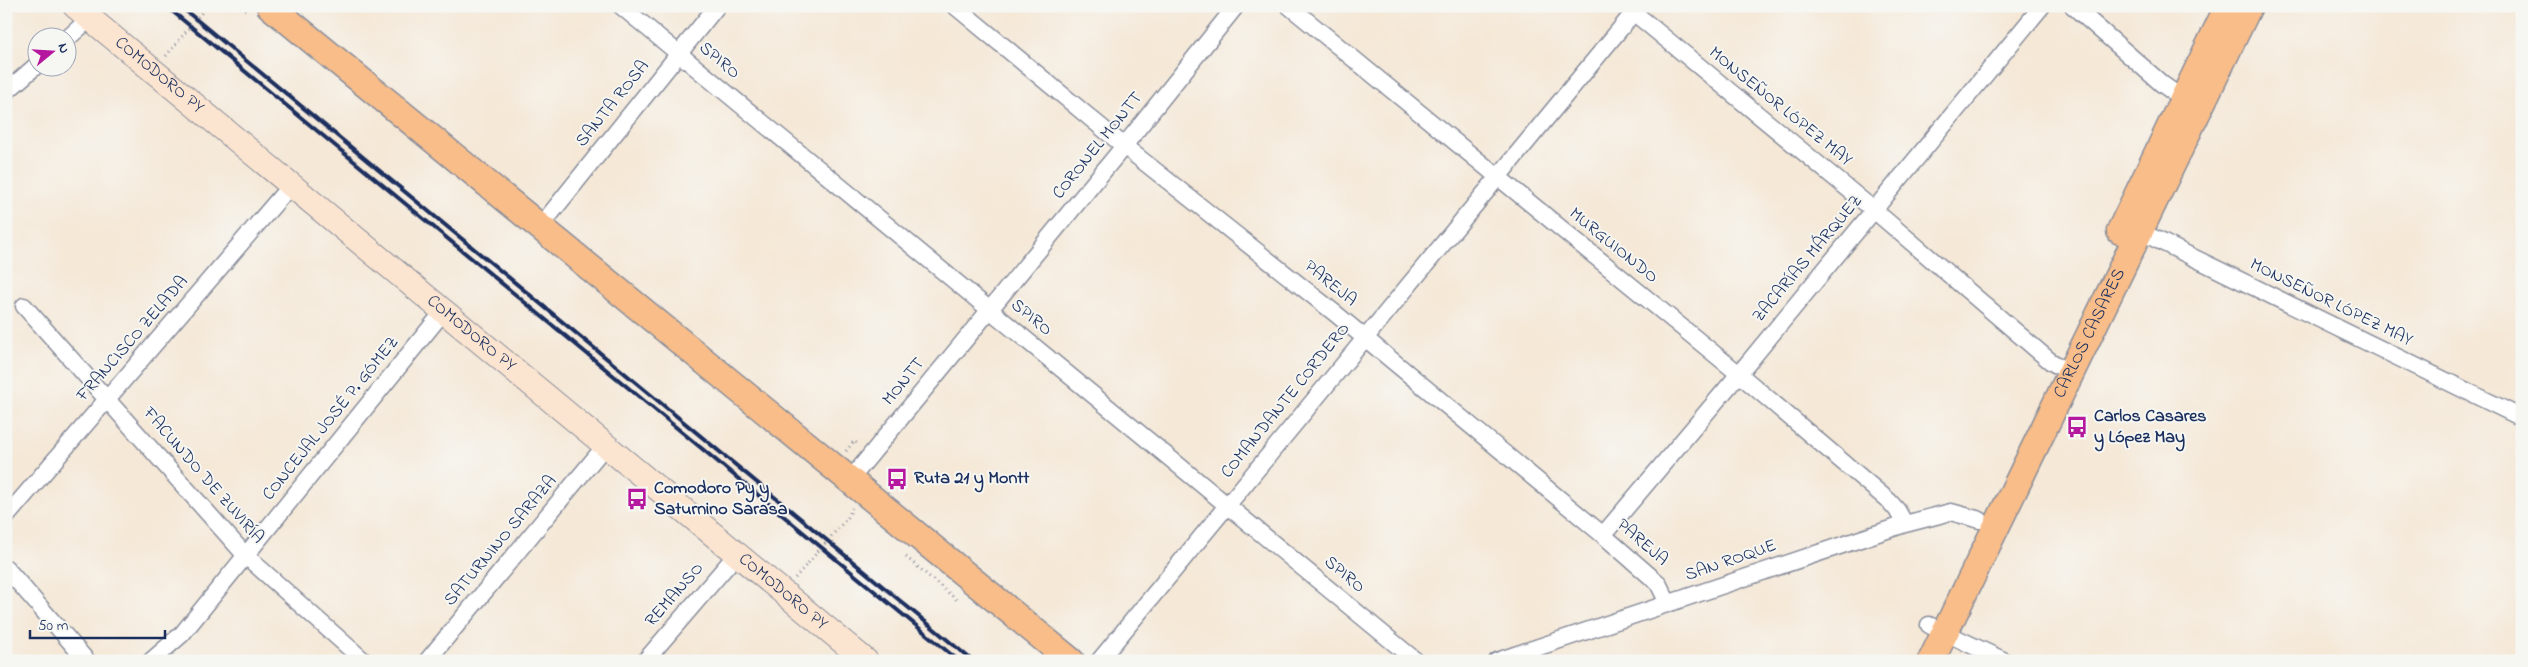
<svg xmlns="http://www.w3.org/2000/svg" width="2528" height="667" font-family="'Indie Flower',sans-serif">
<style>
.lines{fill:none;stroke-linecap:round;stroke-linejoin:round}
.minor-casing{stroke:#888c9a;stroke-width:19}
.secondary-casing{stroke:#888c9a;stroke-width:26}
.primary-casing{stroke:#888c9a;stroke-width:29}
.path{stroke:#888c9a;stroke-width:3;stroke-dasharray:1 4;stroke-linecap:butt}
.minor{stroke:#fff;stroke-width:16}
.secondary{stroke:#fce5d0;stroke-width:24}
.primary{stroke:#f8bd89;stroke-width:26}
.rail{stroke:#1b2f5e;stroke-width:4}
.labels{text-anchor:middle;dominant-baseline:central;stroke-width:4;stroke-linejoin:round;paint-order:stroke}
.street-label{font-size:18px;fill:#1b2f5e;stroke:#f6f6f2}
.poi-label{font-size:18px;font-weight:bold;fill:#1b2f5e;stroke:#f6f6f2;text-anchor:start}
</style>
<rect width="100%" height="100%" fill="#f6f6f2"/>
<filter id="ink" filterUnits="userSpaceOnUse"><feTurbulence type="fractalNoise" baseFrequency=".02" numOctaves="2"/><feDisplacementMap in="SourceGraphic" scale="10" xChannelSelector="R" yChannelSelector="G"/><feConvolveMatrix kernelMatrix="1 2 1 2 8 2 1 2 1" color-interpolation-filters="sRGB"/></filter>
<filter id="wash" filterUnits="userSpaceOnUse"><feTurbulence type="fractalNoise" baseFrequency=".0096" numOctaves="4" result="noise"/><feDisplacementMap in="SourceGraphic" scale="20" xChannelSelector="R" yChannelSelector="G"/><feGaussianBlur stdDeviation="1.12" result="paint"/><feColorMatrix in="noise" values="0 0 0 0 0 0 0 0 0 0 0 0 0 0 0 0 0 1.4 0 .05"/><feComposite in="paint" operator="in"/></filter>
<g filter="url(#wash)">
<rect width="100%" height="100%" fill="#f5e8d7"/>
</g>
<g filter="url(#ink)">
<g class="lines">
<g class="minor-casing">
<path id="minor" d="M 621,6 L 1416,661
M 955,6 L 1124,146 L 1336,314 L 1603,535 L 1658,583 L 1668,603
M 1289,6 L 1739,374 L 1889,501 L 1897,510 L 1905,524
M 1626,6 L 1875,211 L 2050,361 L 2070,373
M 2073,6 L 2162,84 L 2183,99
M 68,38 L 90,18
M 6,92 L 38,64
M 540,227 L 717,6
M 2133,228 L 2522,418
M 24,306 L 246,556 L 364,661
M 850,480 L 1124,146 L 1236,6
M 6,517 L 290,186
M 1603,535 L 1739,374 L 2042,6
M 6,568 L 87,661
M 1929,625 L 2005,661
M 151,661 L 182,634 L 443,312
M 427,661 L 605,446
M 645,661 L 736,555
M 1099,661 L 1639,6
M 1497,661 L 1905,524 L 1951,512 L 1980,520"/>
</g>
<g class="secondary-casing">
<g id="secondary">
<path id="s1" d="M 75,6 L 866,661"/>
</g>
</g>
<g class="primary-casing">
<g id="primary">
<path d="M 270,6 L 1071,661"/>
<path d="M 2120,231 L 2228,6"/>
<path id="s2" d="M 1931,661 L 2249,6"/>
</g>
</g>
<path class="path" d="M 242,6 L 249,12
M 166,56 L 207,6
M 846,451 L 854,441 L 859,445
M 906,557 L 957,600
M 795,578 L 848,517 L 852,508"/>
<use href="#minor" class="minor"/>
<use href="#secondary" class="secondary"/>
<use href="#primary" class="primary"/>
<path class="rail" d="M 166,6 L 959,661
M 180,6 L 973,661"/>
</g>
</g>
<defs>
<g id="bus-bare" transform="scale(1.725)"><path d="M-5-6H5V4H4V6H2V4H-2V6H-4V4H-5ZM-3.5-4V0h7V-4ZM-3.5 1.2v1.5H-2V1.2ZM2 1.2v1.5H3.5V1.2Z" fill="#b5179e" stroke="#f6f6f2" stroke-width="2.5" paint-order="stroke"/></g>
</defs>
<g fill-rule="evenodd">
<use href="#bus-bare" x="2077" y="427"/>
<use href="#bus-bare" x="897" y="479"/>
<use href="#bus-bare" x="637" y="499"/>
</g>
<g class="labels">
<g class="street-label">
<text transform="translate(719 61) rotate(40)">SPIRO</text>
<text stroke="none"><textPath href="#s1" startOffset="109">COMODORO PY</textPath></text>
<text transform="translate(613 104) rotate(-51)">SANTA ROSA</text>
<text transform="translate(1780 107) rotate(39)">MONSEÑOR LÓPEZ MAY</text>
<text transform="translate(1098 146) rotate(-51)">CORONEL MONTT</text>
<text transform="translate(1613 246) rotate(39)">MURGUIONDO</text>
<text transform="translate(1808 259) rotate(-50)">ZACARÍAS MÁRQUEZ</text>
<text transform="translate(1330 284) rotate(39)">PAREJA</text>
<text transform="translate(2331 303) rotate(26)">MONSEÑOR LÓPEZ MAY</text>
<text transform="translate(1031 318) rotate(39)">SPIRO</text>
<text stroke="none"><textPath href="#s2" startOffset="364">CARLOS CASARES</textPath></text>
<text stroke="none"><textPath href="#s1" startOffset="514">COMODORO PY</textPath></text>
<text transform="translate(133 339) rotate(-49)">FRANCISCO ZELADA</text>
<text transform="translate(904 382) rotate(-51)">MONTT</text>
<text transform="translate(1286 401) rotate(-51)">COMANDANTE CORDERO</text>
<text transform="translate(331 419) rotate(-51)">CONCEJAL JOSÉ P. GÓMEZ</text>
<text transform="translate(203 476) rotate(49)">FACUNDO DE ZUVIRÍA</text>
<text transform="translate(501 541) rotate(-50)">SATURNINO SARAZA</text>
<text transform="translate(1642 543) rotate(41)">PAREJA</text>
<text transform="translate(1731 561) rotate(-19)">SAN ROQUE</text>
<text transform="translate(1344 575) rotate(40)">SPIRO</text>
<text stroke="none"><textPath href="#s1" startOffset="919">COMODORO PY</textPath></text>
<text transform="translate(675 595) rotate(-49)">REMANSO</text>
</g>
<g class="poi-label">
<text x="2094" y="417">Carlos Casares<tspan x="2094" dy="21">y López May</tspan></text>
<text x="914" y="479">Ruta 21 y Montt</text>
<text x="654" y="489">Comodoro Py y<tspan x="654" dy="21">Saturnino Sarasa</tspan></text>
</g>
</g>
<rect width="2528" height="667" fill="none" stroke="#f6f6f2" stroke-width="25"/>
<g transform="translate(52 52) rotate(72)"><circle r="24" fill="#f6f6f2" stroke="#9ea6b7"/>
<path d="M0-4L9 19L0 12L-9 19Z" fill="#b5179e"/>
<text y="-8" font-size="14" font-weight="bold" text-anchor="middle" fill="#1b2f5e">N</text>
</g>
<path d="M30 630v8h135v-8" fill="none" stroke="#1b2f5e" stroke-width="2.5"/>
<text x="38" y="630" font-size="15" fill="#1b2f5e" stroke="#f6f6f2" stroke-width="4" paint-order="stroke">50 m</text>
</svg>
